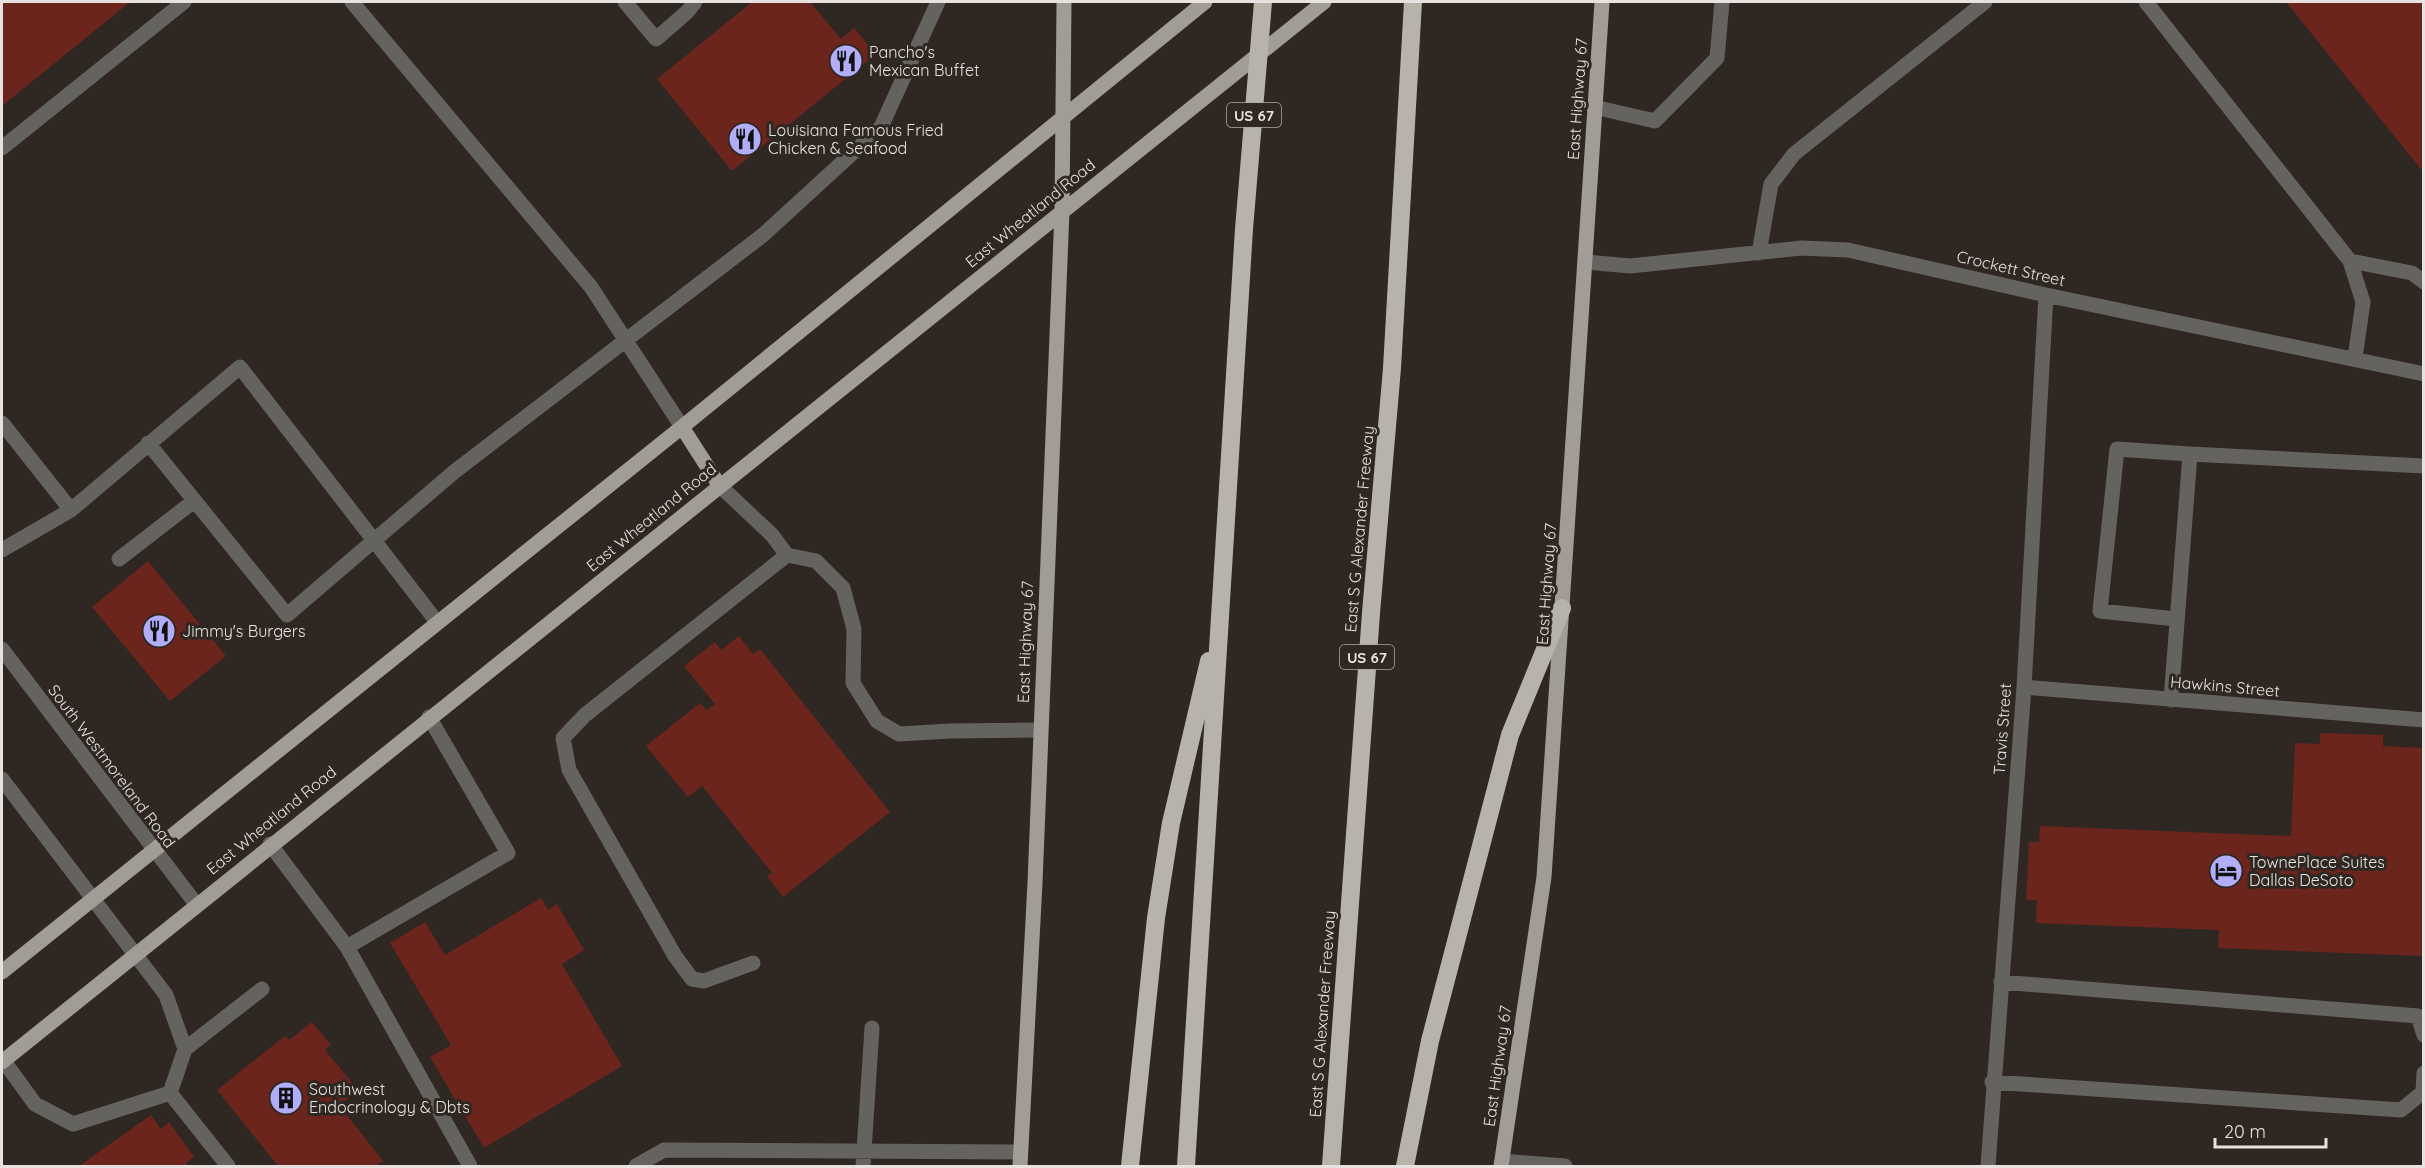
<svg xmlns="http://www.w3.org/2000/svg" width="2425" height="1168" font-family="Quicksand,sans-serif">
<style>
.building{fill:#6c251d}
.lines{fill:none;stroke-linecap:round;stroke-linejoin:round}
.minor{stroke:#65635f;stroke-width:15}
.major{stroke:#a19c95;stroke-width:15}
.highway{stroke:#b8b3aa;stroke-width:18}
.labels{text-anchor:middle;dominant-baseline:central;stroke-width:6;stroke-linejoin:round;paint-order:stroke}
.shield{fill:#2e2722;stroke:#b0aaa6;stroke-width:1.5}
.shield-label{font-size:15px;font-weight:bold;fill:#e7e2df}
.poi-label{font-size:16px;fill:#e7e2df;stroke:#2e2722;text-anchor:start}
.street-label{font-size:16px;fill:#e7e2df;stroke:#2e2722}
</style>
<rect width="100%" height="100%" fill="#2e2722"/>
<path class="building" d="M 2,2 L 130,2 L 2,106 Z
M 752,2 L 810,2 L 841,39 L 854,28 L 876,54 L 732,171 L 657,79 Z
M 2286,2 L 2424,2 L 2424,173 Z
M 148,561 L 226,656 L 170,701 L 92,607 Z
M 739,636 L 753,654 L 760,649 L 890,812 L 783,897 L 767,876 L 772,873 L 702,786 L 688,797 L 646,746 L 700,703 L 707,710 L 715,704 L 684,666 L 715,642 L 721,650 Z
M 2320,733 L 2383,735 L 2383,746 L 2424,748 L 2424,956 L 2218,948 L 2219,930 L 2036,923 L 2037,900 L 2026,900 L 2029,842 L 2039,842 L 2040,826 L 2291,836 L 2295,743 L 2320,744 Z
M 541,898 L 548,910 L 557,904 L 584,950 L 562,964 L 622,1066 L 484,1148 L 430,1057 L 451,1045 L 390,943 L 425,922 L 445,955 Z
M 312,1022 L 331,1045 L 325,1050 L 358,1090 L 339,1105 L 383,1161 L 376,1166 L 278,1166 L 217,1090 L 285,1036 L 289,1040 Z
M 151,1115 L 161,1129 L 169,1122 L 194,1157 L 186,1163 L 189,1166 L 79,1166 Z"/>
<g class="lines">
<path class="minor" d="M 352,2 L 591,287 L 682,427
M 625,2 L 656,39 L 687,12 L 695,2
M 2146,2 L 2350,261 L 2363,302 L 2355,358
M 1594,107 L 1655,121 L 1717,58 L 1722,2
M 2,148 L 184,2
M 1759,253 L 1771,184 L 1794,154 L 1985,2
M 2350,261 L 2412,273 L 2424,282
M 1586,262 L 1630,266 L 1801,248 L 1848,250 L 2046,295 L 2424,374
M 2,423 L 71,510 L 240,367 L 437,622
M 148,443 L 287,615 L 454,472 L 763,235 L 881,127 L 938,2
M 719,485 L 772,535 L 787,555 L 816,561 L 843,588 L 854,629 L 853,683 L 877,721 L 899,734 L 950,731 L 1040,730
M 2,550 L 71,510
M 119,559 L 194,501
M 2176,619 L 2100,611 L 2117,449 L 2190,454
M 2,649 L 196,904
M 2024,687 L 2424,720
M 2171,700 L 2190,454 L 2424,466
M 2,779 L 166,995 L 185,1049 L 170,1093 L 228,1166
M 270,844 L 347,947 L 508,853 L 429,717
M 347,947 L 470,1166
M 753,963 L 704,981 L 692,979 L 675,956 L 569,770 L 563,738 L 585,715 L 787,555
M 2001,982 L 2418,1016 L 2424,1035
M 185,1049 L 262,989
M 3,1060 L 35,1104 L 73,1124 L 170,1093
M 1992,1082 L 2401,1110 L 2423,1092 L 2424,1073
M 1502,1161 L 1565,1166
M 636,1166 L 664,1150 L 1020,1152
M 863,1166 L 872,1028
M 1988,1166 L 2024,687 L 2046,295"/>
<path class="major" d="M 682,427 L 719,485
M 2,972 L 682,427 L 1205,2
M 2,1062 L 1324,2
M 1020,1166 L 1035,883 L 1062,211 L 1064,2
M 1501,1166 L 1544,877 L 1602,2"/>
<path class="highway" d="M 1130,1166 L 1156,918 L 1171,823 L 1209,661
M 1186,1166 L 1244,229 L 1263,2
M 1331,1166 L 1371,613 L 1392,368 L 1413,2
M 1405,1166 L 1430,1041 L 1510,735 L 1562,608"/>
</g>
<defs>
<g id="restaurant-disc" transform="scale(1.725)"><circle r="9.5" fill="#b2adf9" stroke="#2e2722"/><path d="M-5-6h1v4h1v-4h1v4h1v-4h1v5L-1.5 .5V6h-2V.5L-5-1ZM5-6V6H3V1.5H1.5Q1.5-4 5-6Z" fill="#111"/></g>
<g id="hotel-disc" transform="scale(1.725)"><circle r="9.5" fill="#b2adf9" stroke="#2e2722"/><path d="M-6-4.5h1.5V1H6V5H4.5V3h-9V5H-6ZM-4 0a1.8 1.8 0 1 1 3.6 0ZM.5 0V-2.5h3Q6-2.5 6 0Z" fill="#111"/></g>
<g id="building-disc" transform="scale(1.725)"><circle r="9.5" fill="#b2adf9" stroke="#2e2722"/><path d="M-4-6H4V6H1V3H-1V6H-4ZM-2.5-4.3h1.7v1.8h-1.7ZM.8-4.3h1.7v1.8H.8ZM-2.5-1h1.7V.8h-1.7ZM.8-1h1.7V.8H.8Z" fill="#111"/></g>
</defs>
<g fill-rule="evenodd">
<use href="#restaurant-disc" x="846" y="61"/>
<use href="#restaurant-disc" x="745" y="139"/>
<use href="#restaurant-disc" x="159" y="631"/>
<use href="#hotel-disc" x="2226" y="871"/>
<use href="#building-disc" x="286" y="1098"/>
</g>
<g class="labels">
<g class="shield">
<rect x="1227" y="103" width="54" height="24" rx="4.5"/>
<rect x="1340" y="645" width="54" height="24" rx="4.5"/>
</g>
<g class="shield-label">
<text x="1254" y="115">US 67</text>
<text x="1367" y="657">US 67</text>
</g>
<g class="poi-label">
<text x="869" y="52">Pancho's<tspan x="869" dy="18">Mexican Buffet</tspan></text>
<text x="768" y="130">Louisiana Famous Fried<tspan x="768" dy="18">Chicken &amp; Seafood</tspan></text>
<text x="182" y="631">Jimmy's Burgers</text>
<text x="2249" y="862">TownePlace Suites<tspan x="2249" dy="18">Dallas DeSoto</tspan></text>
<text x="309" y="1089">Southwest<tspan x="309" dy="18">Endocrinology &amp; Dbts</tspan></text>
</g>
<g class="street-label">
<text transform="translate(1577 99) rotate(-86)">East Highway 67</text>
<text transform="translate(1030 213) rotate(-39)">East Wheatland Road</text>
<text transform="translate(2011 268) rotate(13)">Crockett Street</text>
<text transform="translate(651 517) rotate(-39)">East Wheatland Road</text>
<text transform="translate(1359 529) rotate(-85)">East S G Alexander Freeway</text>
<text transform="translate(1546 584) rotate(-86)">East Highway 67</text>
<text transform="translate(1025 642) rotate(-88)">East Highway 67</text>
<text transform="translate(2225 686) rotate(5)">Hawkins Street</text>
<text transform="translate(2002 729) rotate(-86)">Travis Street</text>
<text transform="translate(112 766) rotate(53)">South Westmoreland Road</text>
<text transform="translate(271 820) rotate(-39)">East Wheatland Road</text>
<text transform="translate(1322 1014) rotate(-86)">East S G Alexander Freeway</text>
<text transform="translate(1497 1066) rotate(-82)">East Highway 67</text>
</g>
</g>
<rect width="2425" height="1168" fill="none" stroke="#e7e2df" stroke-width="6"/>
<path d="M2215 1138v9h111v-9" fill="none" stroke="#e7e2df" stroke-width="3"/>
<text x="2224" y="1138" font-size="18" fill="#e7e2df" stroke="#2e2722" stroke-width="4.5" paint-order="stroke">20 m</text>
</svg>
